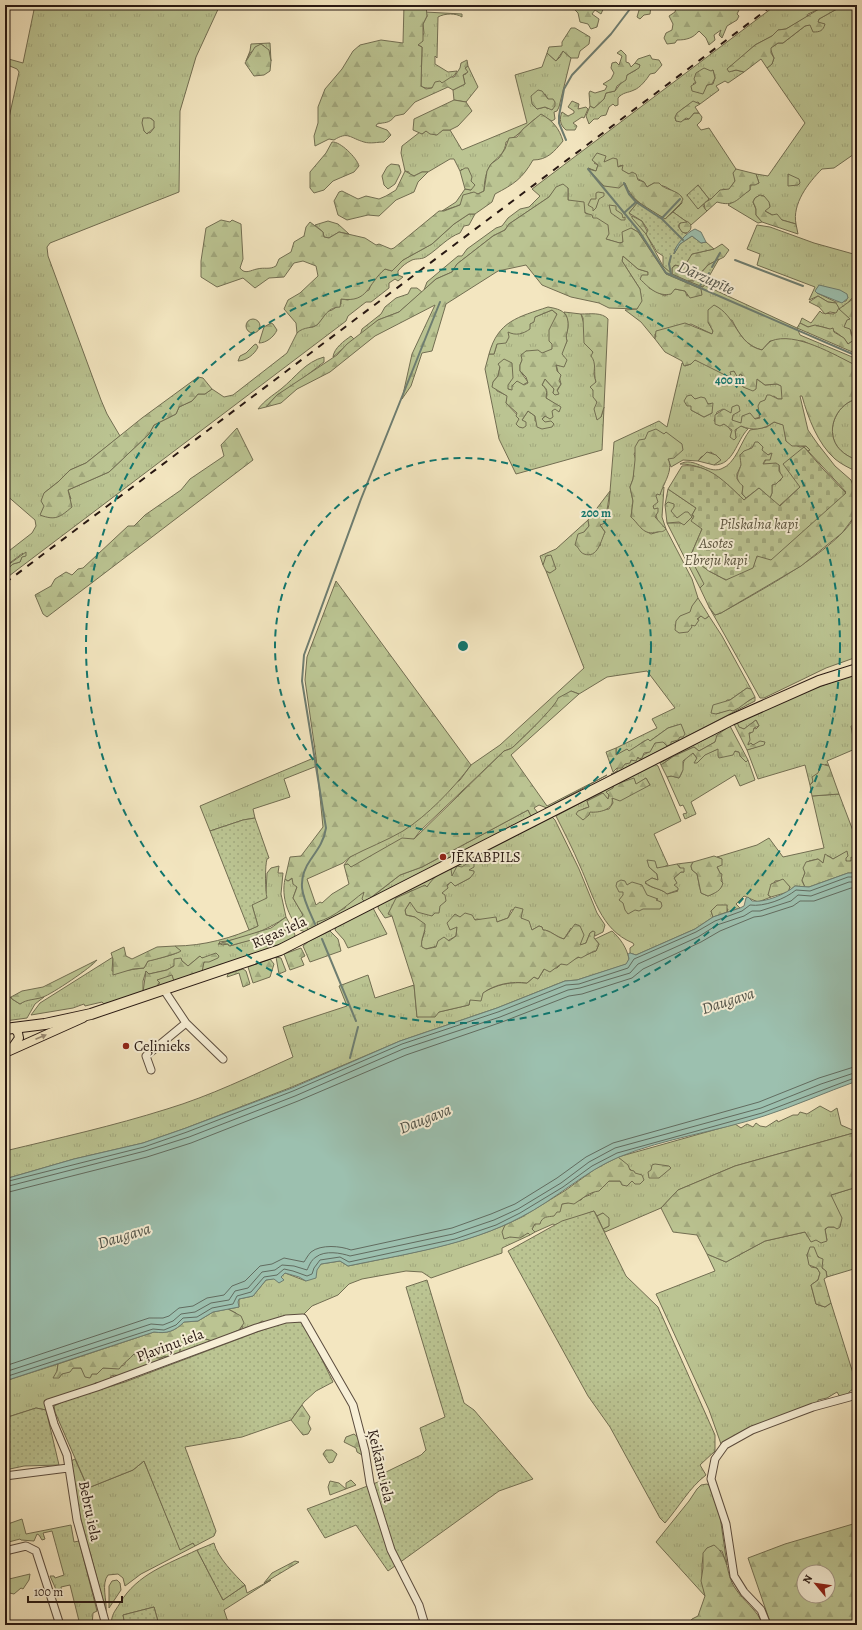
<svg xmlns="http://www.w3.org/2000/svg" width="862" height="1630" font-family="Alegreya,serif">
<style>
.grass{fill:url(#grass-tufts);stroke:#726e52;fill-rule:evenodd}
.forest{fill:url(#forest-firs);stroke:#726e52;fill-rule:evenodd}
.cemetery{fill:url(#cemetery-stones);stroke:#726e52}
.park{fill:#bbc492;stroke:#726e52}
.garden{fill:url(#garden-dots);stroke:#726e52}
.water{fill:#9cc0af;stroke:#6e7d70}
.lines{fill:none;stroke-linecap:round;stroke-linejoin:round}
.shore{stroke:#626c60;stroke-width:1}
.stream{stroke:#6e7d70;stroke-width:2}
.minor-casing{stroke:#5b4c3e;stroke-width:9}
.major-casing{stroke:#281812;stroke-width:10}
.highway-casing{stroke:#281812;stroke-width:12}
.minor{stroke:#f7efd6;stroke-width:7}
.major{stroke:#f3e6c0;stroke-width:8}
.highway{stroke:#f3e6c0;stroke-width:10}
.rail{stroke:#281812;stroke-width:2;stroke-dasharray:7 7;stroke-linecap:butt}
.oneway{fill:#988972}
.ring{fill:none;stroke:#0f766e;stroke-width:2;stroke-dasharray:7 5}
.poi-dot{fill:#8f2418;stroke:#f7efd6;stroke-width:1.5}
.labels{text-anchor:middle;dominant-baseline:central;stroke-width:4;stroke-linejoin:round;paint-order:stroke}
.park-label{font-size:15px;font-style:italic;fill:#5b543f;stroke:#f7efd6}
.poi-label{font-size:15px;fill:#281812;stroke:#f7efd6;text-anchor:start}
.street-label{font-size:15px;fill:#281812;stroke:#f7efd6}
.water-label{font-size:16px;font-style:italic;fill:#515349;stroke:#f7efd6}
.centre{fill:#0f766e;stroke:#f7efd6;stroke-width:2}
.ring-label{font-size:12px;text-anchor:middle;font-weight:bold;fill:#0f766e;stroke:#f7efd6;stroke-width:4;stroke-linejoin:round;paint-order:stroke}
</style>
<defs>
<pattern id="grass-tufts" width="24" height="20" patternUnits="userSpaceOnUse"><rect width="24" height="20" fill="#bbc492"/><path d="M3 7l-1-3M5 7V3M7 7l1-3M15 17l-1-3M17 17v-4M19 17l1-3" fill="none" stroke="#a1a87d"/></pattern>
<pattern id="forest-firs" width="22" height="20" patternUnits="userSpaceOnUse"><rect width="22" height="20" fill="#bbc492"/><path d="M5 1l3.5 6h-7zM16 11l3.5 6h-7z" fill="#a1a87d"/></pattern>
<pattern id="cemetery-stones" width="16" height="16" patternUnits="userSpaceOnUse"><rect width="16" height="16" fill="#bbc492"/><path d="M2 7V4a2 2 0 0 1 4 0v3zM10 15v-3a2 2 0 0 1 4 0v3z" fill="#a1a87d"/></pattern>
<pattern id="garden-dots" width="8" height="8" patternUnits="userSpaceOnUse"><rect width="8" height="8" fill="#bbc492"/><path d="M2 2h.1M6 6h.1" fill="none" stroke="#a1a87d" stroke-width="1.8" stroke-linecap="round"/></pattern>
</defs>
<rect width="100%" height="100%" fill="#f3e6c0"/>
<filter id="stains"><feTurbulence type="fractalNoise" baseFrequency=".005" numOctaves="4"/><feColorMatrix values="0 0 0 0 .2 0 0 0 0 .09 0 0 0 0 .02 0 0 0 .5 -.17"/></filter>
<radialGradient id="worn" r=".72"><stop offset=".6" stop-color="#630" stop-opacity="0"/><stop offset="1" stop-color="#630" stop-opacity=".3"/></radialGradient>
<path class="grass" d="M 35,5 L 220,5 L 196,57 L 180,111 L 179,192 L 50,243 L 47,247 L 48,256 L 101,400 L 107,414 L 120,436 L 86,463 L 70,470 L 58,482 L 44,493 L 71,499 L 68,490 L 109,472 L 149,434 L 154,425 L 176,414 L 179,407 L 192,401 L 198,394 L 205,394 L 212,389 L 224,397 L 233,395 L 287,353 L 297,333 L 303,327 L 313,327 L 318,324 L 326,312 L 332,310 L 341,304 L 341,299 L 348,300 L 369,290 L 373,279 L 385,269 L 392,271 L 403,260 L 432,244 L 454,224 L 469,214 L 475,214 L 469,225 L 464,226 L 460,233 C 448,237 438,249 427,256 C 422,260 417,258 412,260 C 406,263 402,266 398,271 L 398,275 L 403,277 L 398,281 L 395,279 L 389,283 L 389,288 L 371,302 L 366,302 L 348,316 L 346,321 L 5,579 L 5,571 L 13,564 L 20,562 L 23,553 L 7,565 L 5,565 L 5,554 L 32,533 L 36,526 L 35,520 L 5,494 L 5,136 L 19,72 L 17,69 L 5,64 L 5,58 L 23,63 ZM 147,118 L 152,119 L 154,128 L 150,133 L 144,131 Z
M 776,5 L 829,5 L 808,14 L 807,17 L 786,29 L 778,30 L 772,36 L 755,45 L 732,66 L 730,66 L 732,71 L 736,70 L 744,72 L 728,83 L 725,81 L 716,86 L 719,90 L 700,104 L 698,102 C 689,104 679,109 675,118 L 676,121 L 689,119 L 694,113 L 699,113 L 702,117 L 701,121 L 697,125 L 701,130 L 709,128 L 736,169 L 735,181 L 729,190 L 723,189 L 711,199 L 709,199 L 698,185 L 698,209 L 704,203 L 703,206 L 707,211 L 691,225 L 673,212 L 682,203 L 681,196 L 666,187 L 654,183 L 647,187 L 644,182 L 621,170 L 621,165 L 618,167 L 617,164 L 604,162 L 604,160 L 594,163 L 598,165 L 596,171 L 588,168 L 622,184 L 625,183 L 629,193 L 638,202 L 629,213 L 646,234 L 663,266 L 674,275 L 703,287 L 704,285 L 797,328 L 800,335 L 857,359 L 857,366 L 803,341 L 770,341 L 762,350 C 746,346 739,334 732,320 L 708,322 L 713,331 L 712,334 L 691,324 L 655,334 L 655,339 L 641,322 L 625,310 L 637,309 L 640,289 L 622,261 L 623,256 L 638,269 L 648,272 L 649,288 L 665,296 L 675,289 L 685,291 L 687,296 L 701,289 L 666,274 L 638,232 L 631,228 L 623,238 L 623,242 L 619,243 L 606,239 L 593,218 L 568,200 L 568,188 L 557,187 L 549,197 L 509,224 L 505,230 L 493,236 L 457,264 L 452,272 L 436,279 L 424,290 L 427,282 L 458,256 L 462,256 L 467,249 L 496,228 L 502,226 L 508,218 L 520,209 L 529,207 L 540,196 L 532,189 ZM 713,70 L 715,78 L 713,84 L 707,85 L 705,88 L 693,84 Z
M 844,5 L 857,5 L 857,152 L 834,168 L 822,169 C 808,183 792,204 796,224 L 782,220 L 765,211 L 760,195 L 755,198 L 753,202 L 756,209 L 756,215 L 762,222 L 758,223 L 728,205 L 750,190 L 750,185 L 759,183 L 756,174 L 768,176 L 805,123 L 767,68 L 772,64 L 774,58 L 770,48 L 778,43 L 783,43 L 805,26 L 818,22 L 819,19 Z
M 425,12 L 462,14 L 462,17 C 456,13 445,13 438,17 L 437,58 L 435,56 L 435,64 L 448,72 L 457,71 C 452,81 431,93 421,86 L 422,47 L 418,45 L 424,33 L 423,24 L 427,16 Z
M 270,43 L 271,61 L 269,53 L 263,45 L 250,53 L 246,61 L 250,51 L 251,44 Z
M 563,51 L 571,58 L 559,107 L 557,111 L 554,112 L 555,119 L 552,121 L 541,115 C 528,122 521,135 506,142 C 505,152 500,156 492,163 C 486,169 484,183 484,191 L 478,194 L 470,193 L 460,205 L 442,211 L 456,202 L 465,189 L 471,190 L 471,181 L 462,169 L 460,171 L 454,159 L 450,159 L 428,172 L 422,172 L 414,176 L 409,174 L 409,172 L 405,171 L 401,153 L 402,146 L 420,132 L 422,134 L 426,131 L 436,135 L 443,130 L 450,130 L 462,150 L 527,123 L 515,75 L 542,67 L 547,53 L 556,61 L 560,57 ZM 545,94 L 548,99 L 548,109 L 545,107 L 537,109 L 536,107 Z
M 650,55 L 652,59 L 659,60 L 662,65 L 655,73 L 650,74 C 647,79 640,88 634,90 C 628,93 623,92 618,98 L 618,105 L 615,106 L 613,104 L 609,107 L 606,115 L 601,116 L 598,119 L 594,119 L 589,124 L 586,116 L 590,106 L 594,108 L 604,99 L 606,93 L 615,91 L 627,75 L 636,70 L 640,65 L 635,63 L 638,59 Z
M 468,66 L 478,87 L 466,102 L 454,100 L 453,90 L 465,84 L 463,75 L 466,74 L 465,68 Z
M 328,221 L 338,224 L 349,234 L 339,232 L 329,238 L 324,237 L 323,232 L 315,225 Z
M 757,225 L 770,227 L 814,243 L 857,255 L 857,296 L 851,299 L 842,311 L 850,319 L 851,334 L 854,340 L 848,344 C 841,332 821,323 808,327 L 800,323 L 802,318 L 811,323 L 820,311 L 822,313 L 834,314 L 836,303 L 828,302 L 818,296 L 809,300 L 815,287 L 757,265 L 760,254 L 747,249 ZM 817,293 L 848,297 L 846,301 L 836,302 Z
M 411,288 L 417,288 L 422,292 L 399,312 L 378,320 L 360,336 L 362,329 L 381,314 L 385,307 L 396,298 L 408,294 Z
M 552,310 L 557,314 L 552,350 L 542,354 L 526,351 L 520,365 L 520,371 L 528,382 L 512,391 L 508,389 L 500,367 L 498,376 L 493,382 L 497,391 L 508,396 L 506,403 L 522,420 L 528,411 L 535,416 L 535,421 L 545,422 L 542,419 L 554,409 L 555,404 L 546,398 C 548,392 547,388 542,385 L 545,379 L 554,389 L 553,393 L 555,395 L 561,384 L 556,364 L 567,341 C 565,335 568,331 568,325 C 568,320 566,316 564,312 L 581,314 L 595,360 L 594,374 L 596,382 L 593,390 L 601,417 L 604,407 L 602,450 L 516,474 L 499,439 L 485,369 L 489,354 L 494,354 L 497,344 L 508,331 L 530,324 L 535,317 Z
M 351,336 L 354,339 L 333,357 C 334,348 344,341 351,336 Z
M 324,357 L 324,362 L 297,383 L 277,395 L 266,407 L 258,409 C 265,400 272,396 281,389 C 296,377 305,362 324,357 Z
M 695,360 C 712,364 714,375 734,371 L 738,377 L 740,374 L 742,374 L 741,384 L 747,388 L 755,386 L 757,379 L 765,385 L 777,384 L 782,386 L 783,399 L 778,399 L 774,396 L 765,400 L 759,412 L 760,417 L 741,423 L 732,421 L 733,415 L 736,412 L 728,413 L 723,409 L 717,412 L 714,421 L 727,425 L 736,438 L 735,433 L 738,426 L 741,426 L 748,429 C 736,441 734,465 714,465 L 717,457 L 711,452 L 701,457 L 698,461 L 683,460 L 671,467 L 668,459 L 682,444 L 664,434 L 645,439 L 634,454 L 636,460 L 633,479 L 630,487 L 633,501 L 631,517 C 640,525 639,528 651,534 L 661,531 L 653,506 L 655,496 L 664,487 L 662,517 L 666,529 L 692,579 L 698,598 L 695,604 L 691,625 L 701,616 L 707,618 L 709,616 L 722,636 L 751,689 L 747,688 L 730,700 L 727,700 L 716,714 L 740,706 L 755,697 L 755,701 L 612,775 L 611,774 L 617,771 L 617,768 L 649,752 L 655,743 C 667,738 677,748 682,730 L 678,725 L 668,728 L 650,741 L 644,741 L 629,752 L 616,755 L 616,748 L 657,728 L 652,719 L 675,708 L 647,671 L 607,677 L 579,694 L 571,691 L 512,748 L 504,751 L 420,831 L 414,839 L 351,868 L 348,864 L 344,865 L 350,857 L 460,780 L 471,765 L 500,745 L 584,668 L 546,571 L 550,573 L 545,562 L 543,565 L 540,556 L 556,549 L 588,520 L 589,526 L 584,532 L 600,546 L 601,540 L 605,532 L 600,525 L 601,523 L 605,523 L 609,504 L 614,442 L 659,421 L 667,427 L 682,363 L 685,366 L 691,364 ZM 695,399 L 698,399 L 709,404 L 712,413 L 704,417 L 691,410 Z
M 857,399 L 857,460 C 849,457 842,453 837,446 C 825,428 838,403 857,399 Z
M 774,422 L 784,425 L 786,441 L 800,447 L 806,446 L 810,450 L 808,451 L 804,447 L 800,487 L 779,506 L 770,498 L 772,493 L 772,485 L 781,480 L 779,465 L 763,464 L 771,453 L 768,455 L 761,450 L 763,447 L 758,442 L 749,449 L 737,474 L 737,479 L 743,486 L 742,494 L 746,498 L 744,500 C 725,482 707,464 680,464 C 694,456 707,474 721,469 C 736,464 741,441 750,430 L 767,427 Z
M 668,489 L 696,508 L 692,515 L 702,529 L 690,557 L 705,584 L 700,588 L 667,523 L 682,523 L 682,515 L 677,519 L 665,505 Z
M 857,511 L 857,653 L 854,658 L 826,668 L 764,698 L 760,698 L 709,607 L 715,615 L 721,613 C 754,594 846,546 857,511 Z
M 853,675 L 857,679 L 857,725 L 851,726 L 855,749 L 827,761 L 829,766 L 826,764 L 810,785 L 805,765 L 758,779 L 747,750 L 762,745 L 748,745 L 749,733 L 751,733 L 754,728 L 756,729 L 759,726 L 756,720 L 744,729 L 738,727 L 737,722 L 804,692 Z
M 724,729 L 715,742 L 699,751 L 694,747 L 674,756 L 661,765 L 660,763 Z
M 718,749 L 739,752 L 746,762 L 748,760 L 755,780 L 740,786 L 735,775 L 691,802 L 696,814 L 685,819 L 683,814 L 687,813 L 683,805 L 680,806 L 667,777 L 672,776 L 679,778 C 686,769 678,760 693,753 L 698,760 L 706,754 Z
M 316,757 L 317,766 L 284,779 L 290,797 L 253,809 L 255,818 L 243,820 L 210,831 L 200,806 Z
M 655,764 L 658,766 L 681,821 L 654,834 L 668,865 L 660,869 L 657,868 L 655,864 L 649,867 L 657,874 L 658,880 L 652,878 L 645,883 C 652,889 661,888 667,894 L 678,891 L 673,885 L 674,878 L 681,872 L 684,872 L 677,864 L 693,862 L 691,866 L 692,870 L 697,874 L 701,893 L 708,896 C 725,888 725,883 717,867 L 722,859 L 717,857 L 757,845 L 769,838 L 783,857 L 824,848 L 812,796 L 839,794 L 855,836 L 857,835 L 857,858 L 848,862 L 846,861 L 843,854 L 833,859 L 829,856 L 825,858 L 823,863 L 818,859 L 809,861 L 802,881 L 805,887 L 795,886 L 788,892 L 790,887 C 786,882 781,880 775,881 L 768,895 L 771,897 L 758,902 L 744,896 L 736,904 L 740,908 L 727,912 L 728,909 L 711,911 L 713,917 L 695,929 L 636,955 L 630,953 L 630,948 L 634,945 L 633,943 C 600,930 593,894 580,866 C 573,849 564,832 556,816 L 614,785 L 613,788 L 607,793 L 609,795 L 608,799 L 602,793 L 587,801 L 589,807 L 583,809 L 592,812 L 609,809 L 613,803 L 612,798 L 650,785 L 646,778 L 636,785 L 634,779 L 627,782 L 620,781 Z
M 528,810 L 531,816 L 308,933 L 300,930 C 288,916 281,897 285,879 L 288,881 L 293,878 L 297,887 L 293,898 L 303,915 L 302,917 L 308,924 L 317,922 L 345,908 L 346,904 L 365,891 L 372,897 L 400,875 L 422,867 Z
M 552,817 L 555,820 L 579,869 L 597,913 L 605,925 L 603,932 L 595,936 L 593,931 L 590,933 L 586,943 L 579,946 L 571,928 L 564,939 C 556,937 550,930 543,930 L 542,927 L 539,926 L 532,930 L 521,918 L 518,909 L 511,910 L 508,918 L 497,922 L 477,919 L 457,927 L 456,936 C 446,942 437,947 425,949 L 421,947 L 421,943 L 425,931 L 415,917 L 406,915 L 405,910 L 410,902 L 440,906 L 442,893 L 451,881 L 455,886 L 470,878 L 468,870 L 456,872 L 452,877 L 448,870 Z
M 279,866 L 278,873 L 283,873 L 281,894 L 286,917 C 268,930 242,940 219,942 L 222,945 L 228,944 L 230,946 C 240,943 283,929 289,930 L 292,928 L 295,935 L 294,938 L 269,949 L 202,972 L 203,964 L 209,957 L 202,958 L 200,956 L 188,966 L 182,961 L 167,970 L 149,974 L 146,971 L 143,981 L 143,992 L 104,1004 L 102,1002 L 85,1006 L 84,1004 L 73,1008 L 31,1015 L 40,1003 L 113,957 L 112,971 C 124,972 132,969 144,968 L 148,961 C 155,959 176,955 180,951 L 175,946 C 203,946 233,938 258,926 L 252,905 L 266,893 L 267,873 L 271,868 Z
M 439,873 L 427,887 L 411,891 L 401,897 L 392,916 L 385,918 L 378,908 L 379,905 Z
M 373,908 L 387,934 L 348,948 L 344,940 L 335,930 L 336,927 Z
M 330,931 L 338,939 L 341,951 L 310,962 L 303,946 L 309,941 Z
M 612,931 C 620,938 627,948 629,959 L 627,964 L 577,980 L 565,981 L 497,1008 L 400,1041 L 292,1087 L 186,1128 L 143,1143 L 74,1159 L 5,1179 L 5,1151 C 59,1138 113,1126 167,1109 C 210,1096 251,1076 293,1057 L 283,1027 L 347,1006 L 339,986 L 368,975 L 375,998 L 414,985 L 417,1017 L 469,1005 L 470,999 C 492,988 501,981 527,983 L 534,977 L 538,979 L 545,968 L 557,968 L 561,964 L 596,951 L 599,944 L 595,939 Z
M 172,974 L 174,981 L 159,987 L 156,980 Z
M 11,997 L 12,999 L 20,1004 L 26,1000 L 44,997 L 35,1004 L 27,1018 L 5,1021 L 5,1000 Z
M 820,1106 L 831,1112 L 837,1108 L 841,1125 L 857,1132 L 735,1166 L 678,1190 L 661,1208 L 605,1232 L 603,1229 L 609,1226 L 603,1213 L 597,1216 L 594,1211 L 555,1225 L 553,1224 L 535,1232 L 532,1229 L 535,1224 L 562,1204 L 581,1200 L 584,1197 L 590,1195 L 609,1181 L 620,1181 L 634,1173 L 618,1157 L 735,1124 L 741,1128 L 747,1124 L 753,1127 L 756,1123 L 760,1126 L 766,1127 L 777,1120 L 778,1122 L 793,1115 L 798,1115 L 800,1112 L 807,1114 Z
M 857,1187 L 857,1268 L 827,1277 L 826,1271 L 822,1268 L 819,1257 L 810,1250 L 807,1255 L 811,1267 L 817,1268 L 820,1273 L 818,1280 L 811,1285 L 816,1304 L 825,1307 L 831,1303 L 857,1386 L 849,1392 L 849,1394 L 840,1397 L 837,1392 L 827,1398 L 818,1400 L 818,1403 L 721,1444 L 709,1410 L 656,1294 L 715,1271 L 707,1254 L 726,1262 L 765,1241 L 805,1232 L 817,1240 L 827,1240 L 825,1230 L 828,1227 L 834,1227 L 831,1195 Z
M 505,1225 L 510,1237 L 528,1233 L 530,1235 L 502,1248 L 502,1253 L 431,1278 L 422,1272 L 406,1271 L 362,1279 L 349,1284 L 338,1295 L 312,1306 L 303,1315 L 269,1323 L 262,1321 L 253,1327 L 228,1336 L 243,1327 L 236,1313 L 228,1309 L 239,1307 L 239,1299 L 253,1296 L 266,1280 L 281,1277 L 285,1273 L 306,1281 L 321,1264 L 340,1261 L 348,1266 C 400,1255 457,1246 505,1225 Z
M 202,1338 L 213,1341 L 179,1354 L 181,1346 L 188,1339 L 194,1340 Z
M 134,1354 L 144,1357 L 152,1356 L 160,1358 L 165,1356 L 171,1358 L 118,1378 L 115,1375 L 111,1376 L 110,1381 L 95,1383 L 89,1388 L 46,1401 L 46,1410 L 36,1408 L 5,1418 L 5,1381 L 58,1364 L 57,1371 L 62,1374 L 73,1368 L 81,1368 L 85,1373 L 97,1374 L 103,1368 L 115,1368 L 124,1365 L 128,1358 Z
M 75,1459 L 88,1488 L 133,1470 L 144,1461 L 180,1549 L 193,1543 L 195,1546 L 141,1574 L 125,1586 L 123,1578 L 118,1574 L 108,1575 C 101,1584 107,1600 106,1611 L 81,1520 L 74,1487 L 71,1461 Z
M 707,1484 L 710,1486 L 719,1509 L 727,1565 L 722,1551 L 707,1548 C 699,1558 702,1584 705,1596 L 656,1542 L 689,1501 L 697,1489 L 701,1485 Z
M 22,1519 L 26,1534 L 71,1525 L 74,1542 L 79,1541 L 97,1611 L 93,1613 L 92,1625 L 80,1625 L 70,1585 L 61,1587 L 62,1593 L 58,1594 L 50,1576 L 54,1576 L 55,1578 L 64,1575 L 52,1531 L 43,1533 L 45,1539 L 42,1540 L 39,1535 L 37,1534 L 34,1541 L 21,1540 L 20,1539 L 5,1543 L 5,1525 Z
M 197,1550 L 223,1600 L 245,1585 L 247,1593 L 271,1580 L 224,1610 L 229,1625 L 159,1625 L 154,1607 L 123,1615 L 125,1625 L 111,1625 C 112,1613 114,1613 120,1603 C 137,1574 168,1564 197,1550 Z
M 117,1580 L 120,1583 L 121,1590 L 109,1608 L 109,1586 L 112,1581 Z"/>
<path class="forest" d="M 404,5 L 426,5 L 427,16 L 423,24 L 423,41 L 418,45 L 422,47 L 421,86 L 426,89 L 432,88 L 435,82 L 440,81 L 442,83 L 451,77 L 454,77 L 460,68 L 461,63 L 467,60 L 468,66 L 465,68 L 468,72 L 463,75 L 465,84 L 453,90 L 448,87 L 415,102 L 404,114 L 395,116 C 389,124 385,122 377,124 L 376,126 L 387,130 L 391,135 L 384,142 C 378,142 370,144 364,142 C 350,138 348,131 334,140 L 329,139 L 315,146 L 314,136 L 318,123 L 318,107 L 325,89 L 342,69 L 353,51 L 360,45 L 381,40 L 403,43 Z
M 577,5 L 605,5 L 601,14 L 595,10 L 592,14 L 599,19 L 597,27 L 591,29 L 588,24 L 580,22 L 578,13 L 575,10 Z
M 643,5 L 653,5 L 651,6 L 650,14 L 644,15 L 640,19 L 637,17 L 640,7 Z
M 677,5 L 735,5 L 740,8 L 737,14 L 739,16 L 737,20 L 727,26 L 722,38 L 719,35 L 721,30 L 714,35 L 715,40 L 709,45 L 706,38 L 699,31 C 693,38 687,40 677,40 L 675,43 L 667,44 L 664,38 L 666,33 L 672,30 L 673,24 L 669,16 L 675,12 Z
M 844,5 L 819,19 L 818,22 L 825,24 C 823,31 820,32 813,32 L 810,25 L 805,26 L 783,43 L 778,43 L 771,48 L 771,53 L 774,58 L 772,64 L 767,68 L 761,59 L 744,72 L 736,70 L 729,72 L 727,69 L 755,45 L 772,36 L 778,30 L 786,29 L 824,6 Z
M 571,28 L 575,28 L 590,37 L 589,44 L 580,51 L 578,58 L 571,58 L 563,51 L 556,61 L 547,53 L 549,47 L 562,46 L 562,42 Z
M 261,44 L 269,50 L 271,61 L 270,71 L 264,75 L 254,76 L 245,63 L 255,47 Z
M 621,50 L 626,55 L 626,62 L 629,63 L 631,67 L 635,63 L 640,65 L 639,68 L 627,75 L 626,80 L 617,86 L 615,91 L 606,93 L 604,99 L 594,108 L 590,106 L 589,93 L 590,91 L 595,93 L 605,90 L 607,86 L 603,84 L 611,79 L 614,73 L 611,68 L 612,63 L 616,62 L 619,65 L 622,56 L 617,53 Z
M 704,68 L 711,71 L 713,70 L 715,78 L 712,84 L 707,85 L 703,94 L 692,91 L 691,86 L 696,83 L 694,79 L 696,73 Z
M 538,90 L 542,91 L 548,99 L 553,99 L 555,102 L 555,106 L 552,110 L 545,107 L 537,109 L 532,104 L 531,96 Z
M 454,100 L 466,102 L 472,111 L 458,126 L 450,130 L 443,130 L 437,135 L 430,134 L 426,131 L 422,134 L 413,130 L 414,119 Z
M 572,101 L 579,104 L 578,109 L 586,107 L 588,109 L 584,118 L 582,117 L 573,123 L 577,126 L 575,130 L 566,130 C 560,125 559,119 562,112 L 568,116 L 574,113 L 574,111 L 568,107 Z
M 693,101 L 700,104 L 695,107 L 699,113 L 694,113 L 689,119 L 686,118 L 681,122 L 676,121 L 675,117 L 677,113 Z
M 541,114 C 553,121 559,128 563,141 C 554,152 547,160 533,160 C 522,179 514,184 495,194 L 492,202 L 475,214 L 469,214 L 454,224 L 432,244 L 403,260 L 392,271 L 385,269 C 367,284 369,303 341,299 L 340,307 C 328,307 325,316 318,324 C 313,329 304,326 297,333 L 296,323 L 284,309 L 288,300 L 300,293 L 318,276 L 316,266 L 303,261 L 294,263 L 284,277 L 269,278 L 255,288 L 243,278 L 217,287 L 201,277 L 201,261 L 206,228 L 221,220 L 230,222 L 232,220 L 241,224 L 243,259 L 240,268 C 245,275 251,270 257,269 C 265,267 269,270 276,266 L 279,259 L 291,252 L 294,242 L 304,236 L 306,227 L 310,222 L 323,232 L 324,237 L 329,238 L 339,232 L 365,238 L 376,245 L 379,244 L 391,249 L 394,248 L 439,211 L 444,211 L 460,205 L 463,195 L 474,192 L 478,194 L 484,191 L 487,171 L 491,164 L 499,158 L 505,149 L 509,138 L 517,137 L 523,129 Z
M 143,118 L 150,118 L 154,121 L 154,128 L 147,134 L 144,131 L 142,123 Z
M 332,142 C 340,141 357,158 359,166 L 354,172 L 333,181 L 324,190 L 314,193 L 310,188 L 310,172 L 326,153 Z
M 597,153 L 606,156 L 604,162 L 613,158 L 617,159 L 618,167 L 623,165 L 622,170 L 629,174 L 632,172 L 636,174 L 638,180 L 644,182 L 647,187 L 654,183 L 659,183 C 665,191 678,189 683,199 L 681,203 L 665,219 C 649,209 632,202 625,183 L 619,188 L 604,186 L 588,169 L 596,171 L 598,165 L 592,160 Z
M 391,164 L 399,165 L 401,172 L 395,184 L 388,189 L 384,185 L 382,176 L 387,167 Z
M 465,168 L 468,168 L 472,177 L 471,181 L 475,185 L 471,190 L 465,189 L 460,171 Z
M 736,169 L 756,174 L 759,183 L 755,185 L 750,185 L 750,190 C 736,200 734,207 717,202 L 707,211 L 705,209 L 704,203 L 711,199 L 720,190 L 729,189 L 735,181 L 733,173 Z
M 405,171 L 414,176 L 422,172 L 428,172 L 418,182 L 414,192 L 396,200 L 379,216 L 368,215 L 347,220 L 338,215 L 334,201 L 339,192 L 342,191 L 358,199 L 366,196 L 379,199 L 386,196 L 396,190 Z
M 788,174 L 799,179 L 800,183 L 798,185 L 788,186 Z
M 563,184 L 568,188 L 568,200 L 584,202 L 585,213 L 592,215 L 593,218 L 597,218 L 608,225 L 609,234 L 606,239 L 620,243 L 623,242 L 622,232 L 631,228 L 638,232 L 666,274 L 701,289 L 702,295 L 690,298 L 685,291 L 675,289 L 671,294 C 658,297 649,288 640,279 L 642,275 L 648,275 L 648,272 L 638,269 L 623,256 L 622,261 L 640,289 L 642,301 L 637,309 L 609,308 L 599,303 L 571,297 L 542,285 L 526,265 L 498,271 L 446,304 L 432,351 L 422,353 L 411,386 L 402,399 L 412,354 L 435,305 L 375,336 L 330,372 L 297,389 L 281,403 L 266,407 L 277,395 L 337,355 L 347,344 L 378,320 L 399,312 L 436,279 L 452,272 L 457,264 L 493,236 L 505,230 L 509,224 L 549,197 L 556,187 Z
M 598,192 L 604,193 L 604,196 L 599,199 L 596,208 L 593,211 L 593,208 L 588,205 L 591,199 L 596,199 L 596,193 Z
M 760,195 L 764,196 L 769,202 L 770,207 L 765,211 L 772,215 L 777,214 L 782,220 L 796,224 L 798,234 L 762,222 L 756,215 L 756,209 L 753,202 L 755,198 Z
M 609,205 L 616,206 L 616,210 L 622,214 L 623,218 L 625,217 L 625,220 L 621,220 L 611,213 Z
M 632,216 L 642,221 L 648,233 L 646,234 L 632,218 Z
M679 227a6 6 0 1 1 12 0a6 6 0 1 1-12 0Z
M 722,244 L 729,250 L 724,257 L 708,265 L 693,281 L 688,281 L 672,274 L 672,268 L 676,265 L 682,268 L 692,254 L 714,249 Z
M 818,296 L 828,302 L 836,303 L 839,308 L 836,313 L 830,312 L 825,314 L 819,307 L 809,302 Z
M 857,296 L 857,354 L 797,328 L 800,323 L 808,327 L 815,325 L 830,329 L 833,328 L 834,332 L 844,338 L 848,344 L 854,340 L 850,329 L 844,327 L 847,320 L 850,319 L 839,309 Z
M 714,305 C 737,316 736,344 762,350 C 765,347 768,343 771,341 C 795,331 835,355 857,366 L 857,399 C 838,403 825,428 837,446 C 842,453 849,457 857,460 L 857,472 C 850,468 842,465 835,459 C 818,444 808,418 802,396 L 800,396 L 808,430 L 817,443 L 835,466 L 851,480 L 857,496 L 857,513 L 842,533 L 801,566 L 721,613 L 715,615 L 709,607 L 700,588 L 704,584 L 690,557 L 709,571 L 726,580 L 846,492 L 808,451 L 810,450 L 806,446 L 792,446 L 786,441 L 783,425 L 774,422 C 763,430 753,431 741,426 L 735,430 L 736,438 L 734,440 L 730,437 L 732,430 L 724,424 L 720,426 L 715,424 L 715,415 L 724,409 L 731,413 L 732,407 L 737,405 L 739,406 L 740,411 L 733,415 L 732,420 L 741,423 L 742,416 L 750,413 L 755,419 L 760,418 L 758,406 L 760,402 L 765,400 L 767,395 L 770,395 L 778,399 L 782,399 L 781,386 L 777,384 L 765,385 L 757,379 L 756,389 L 753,391 L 743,387 L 740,381 L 743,379 L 742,375 L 740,374 L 738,378 L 734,371 L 730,372 L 731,375 L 727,376 L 695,360 L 691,364 L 684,366 L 682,361 L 665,352 L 655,339 L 656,331 L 685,323 L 712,334 L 713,331 L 708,322 L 708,310 Z
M 548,307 C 559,309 569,311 568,326 C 568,332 565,335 567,341 L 562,354 L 567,360 L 564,367 L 556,365 L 557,371 L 561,375 L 559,381 L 561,384 L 557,390 L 559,394 L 555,395 L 553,393 L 554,389 L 545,379 L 542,385 C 547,389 547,392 546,398 L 561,407 L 559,412 L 555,409 L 552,411 L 553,417 L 550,419 L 545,416 L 542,419 L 545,422 L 551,421 L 554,424 L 552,427 L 542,429 L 537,427 L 535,416 L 528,411 L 522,420 L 526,422 L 526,426 L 523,428 L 519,427 L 516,424 L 519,419 L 516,416 L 517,413 L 506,403 L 507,396 L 492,387 L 493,382 L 498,376 L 500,367 L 498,364 L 504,359 L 512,363 L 513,378 L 508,385 L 508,389 L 512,390 L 512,386 L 517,381 L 524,385 L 528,383 L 526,377 L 520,371 L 520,365 L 522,360 L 521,355 L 526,351 L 538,350 L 542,353 L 552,349 L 552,344 L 549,341 L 549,330 L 557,314 L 552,310 L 535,317 L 534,322 L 530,324 L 530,329 C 523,334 516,336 508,332 L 509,337 L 506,343 L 497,344 L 494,354 L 489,354 C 498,321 518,317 548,307 Z
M 581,314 C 590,314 602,312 608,319 L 604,407 L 601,417 L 597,420 L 594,409 L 597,402 L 593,397 L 593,390 L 590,387 L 596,382 C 593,373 597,363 591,356 L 593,352 L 584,343 L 583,318 Z
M246 326a7 7 0 1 1 14 0a7 7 0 1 1-14 0Z
M 271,323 L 273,324 L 277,330 C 274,337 266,343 259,343 L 264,327 Z
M 254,345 L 256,344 L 258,347 C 255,354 246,361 238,361 L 240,356 L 246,353 Z
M 198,377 L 203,378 L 212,389 L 205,394 L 198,394 L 192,401 L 179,407 L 176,414 L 154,425 L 149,434 L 109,472 L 68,490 L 72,507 C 60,517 56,521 40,515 L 44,506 L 41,501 L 44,493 L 58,482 L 70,470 L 86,463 L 142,418 Z
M 691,395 L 695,399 L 701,397 L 705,398 L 708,404 L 713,403 L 712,413 L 704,417 L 691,410 L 691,406 L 687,406 L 684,401 L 687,396 Z
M 237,428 L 253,460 L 47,617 L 43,614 L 35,595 L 51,586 L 55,579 L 66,572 L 72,575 L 78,569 L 83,568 L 128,526 L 134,526 L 145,515 L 181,490 L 190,479 L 224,456 L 221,445 Z
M 656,429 L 664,434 L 666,432 L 682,444 L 683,450 L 674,458 L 668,459 C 674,470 663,484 660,495 L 657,494 L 656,496 L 658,502 L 653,506 L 654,509 L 658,508 L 658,512 L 655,517 L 666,529 C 662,533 661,531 657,532 C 643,536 640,525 631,517 L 633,501 L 630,487 L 633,479 L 635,460 L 635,447 L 639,440 L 645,439 L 648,432 Z
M 755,442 L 758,442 L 763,447 L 762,450 L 768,455 L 772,453 L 770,460 L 765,460 L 763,464 L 776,463 L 779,465 L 779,471 L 783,477 L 776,484 L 772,485 L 772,493 L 770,498 L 759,488 L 746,498 L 742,494 L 743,486 C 734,479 738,474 741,465 C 741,463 740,458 740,455 L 744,451 L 752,448 Z
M 707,452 L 716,455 L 721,460 L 714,465 L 698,461 Z
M 610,491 L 605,523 L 600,525 L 605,532 C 601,540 598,559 584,554 C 579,552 579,547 575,545 L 578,534 L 584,532 L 589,526 L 588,520 Z
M 668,502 L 674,504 L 674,507 L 671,511 L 677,518 L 685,512 L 688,512 L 692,517 L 684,525 L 679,522 L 667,523 L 665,505 Z
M 26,552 L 26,556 L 22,557 L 20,562 L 13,564 L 5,571 L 5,565 L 8,565 Z
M 551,555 L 556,569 L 550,573 L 546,571 L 543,565 L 546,556 Z
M 336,581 L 471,765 C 454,788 427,816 403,831 C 386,841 367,848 350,857 L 343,863 L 307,879 L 316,905 L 320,902 L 322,903 L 332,894 L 349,884 L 344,865 L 348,864 L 351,867 L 402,838 L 414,839 L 504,751 C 507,750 511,749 513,747 C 520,741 557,705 558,698 L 571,691 L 579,694 L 511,755 L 547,806 L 607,775 L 547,808 L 539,805 L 534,808 L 538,813 L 531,816 L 528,810 L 422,867 L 400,875 L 365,902 L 362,899 L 364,892 C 349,903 336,917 317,922 L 318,927 L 309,931 L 307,928 L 308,924 L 298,926 L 295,922 L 303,915 L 293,898 L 297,887 L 293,884 L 292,878 L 288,881 L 285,879 L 290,857 L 301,856 L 323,827 L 316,757 L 305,680 L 307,657 Z
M 698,598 L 709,616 L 705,619 L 701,616 L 697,619 L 699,620 L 695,626 L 691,625 L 692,627 L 688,632 L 679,633 L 675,630 L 676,621 L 680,616 L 690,612 L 692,606 Z
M 747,688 L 751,689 L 755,697 C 746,701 741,708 733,711 L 730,710 L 716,714 L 711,713 L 713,705 L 730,700 Z
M 756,720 L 759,726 L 754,728 L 753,732 L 749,733 L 750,740 L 748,744 L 748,745 L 751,743 L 753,745 L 760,741 L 765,742 L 764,745 L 747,750 L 734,724 L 737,722 L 739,727 L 744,729 Z
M 681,724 L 685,734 L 683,737 L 680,737 L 678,740 L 671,742 L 671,744 L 667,746 L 663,742 L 655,743 L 650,752 L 644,753 L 642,758 L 639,759 L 638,757 L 636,761 L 631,760 L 630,763 L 625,764 L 622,768 L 617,768 L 613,772 L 606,752 L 616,748 L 616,755 L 627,749 L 629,751 L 648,739 L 650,741 L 668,728 Z
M 730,726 L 748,760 L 746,762 L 740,756 L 739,752 L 735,751 L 733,755 L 719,758 L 718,756 L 718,749 L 705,755 L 697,763 L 694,763 L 697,758 L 693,753 L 683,761 L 683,770 L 679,778 L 671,776 L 667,777 L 661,765 L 674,756 L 694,747 L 699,751 L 715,742 L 717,735 Z
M 821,764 L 829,766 L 839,794 L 812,796 L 810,785 L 813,782 L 812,777 L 818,773 Z
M 634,778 L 636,784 L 646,778 L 650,785 L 620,801 L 612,798 C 615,810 598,813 590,812 L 589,815 L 583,820 L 576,814 L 578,811 L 589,807 L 587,801 L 603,793 L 608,799 L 609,795 L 606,792 L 613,788 L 614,785 Z
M 847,851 L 848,856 L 846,858 L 846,861 L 851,861 L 851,857 L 856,860 L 857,858 L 857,873 L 848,873 L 809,887 L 805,887 L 802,880 L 805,873 L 803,868 L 806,862 L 818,859 L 823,863 L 825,854 L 833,859 Z
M 714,856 L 722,859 L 722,865 L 717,867 L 720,873 L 722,874 L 721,881 L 723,883 C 721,891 715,893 708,896 L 701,893 L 697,874 L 692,870 L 691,866 L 693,862 Z
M 647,860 L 655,861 L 657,868 L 677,864 L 680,868 L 684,868 L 684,872 L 681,872 L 674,878 L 677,883 L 674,885 L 678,888 L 678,890 L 667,894 C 661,888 651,889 645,882 L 652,878 L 658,880 L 657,874 L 649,867 Z
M 469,862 L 474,863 L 474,867 L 469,870 L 474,871 L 474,873 L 470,878 L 455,886 L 451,882 L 447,885 L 448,888 L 442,893 L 445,895 L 446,901 L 440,906 L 439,913 L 435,913 L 432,916 L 417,912 L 410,902 L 405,910 L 406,915 L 415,917 L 425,924 C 426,932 420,939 422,947 L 426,949 L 436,947 L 438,941 L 444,937 L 449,941 L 456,936 L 457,927 L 450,930 L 447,923 L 455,914 L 460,917 L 465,913 L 472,915 L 475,920 L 496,917 L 497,922 L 508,918 L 515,907 L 523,909 L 521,918 L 529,921 L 532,930 L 539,926 L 542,927 L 543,930 C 550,930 556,937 564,939 L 575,924 L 580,926 L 584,935 L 580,945 L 586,943 L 590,933 L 593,931 L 595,932 L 594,938 L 599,944 L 596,951 L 594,951 L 581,958 L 578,957 L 567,965 L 561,964 L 550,972 L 544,969 L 538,979 L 534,977 L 527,983 C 512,981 495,984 483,993 L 481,1001 L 470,1000 L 469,1005 L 439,1012 L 435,1017 L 417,1017 L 414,985 L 392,916 L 388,914 L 396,898 L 425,885 L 427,887 C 432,879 441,870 451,869 L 452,876 L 457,866 L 462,867 Z
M 783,879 L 790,887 L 788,892 L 771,897 L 768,895 L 771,884 Z
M 621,880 L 625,881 L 627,885 L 632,882 L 642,885 L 647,895 L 658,899 L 656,900 L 661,902 L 662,906 L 660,909 L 643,909 L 639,911 L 635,910 L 628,914 L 625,910 L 623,903 L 619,900 L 623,895 L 623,892 L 619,892 L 616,886 L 617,882 Z
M 717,905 L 727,905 L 727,912 L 713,917 L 711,911 Z
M 286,917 L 292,928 L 289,930 L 284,929 L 281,936 L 278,935 L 274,938 L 270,935 L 229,946 L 228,944 L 218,944 L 271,928 Z
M 175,946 L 181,951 C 179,953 151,961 148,961 L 144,968 L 133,969 L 113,975 L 113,959 L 111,953 L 124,947 L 126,956 L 132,959 L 157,947 Z
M 301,948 L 305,956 L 301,958 L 304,965 L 290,970 L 284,954 Z
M 216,953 L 219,956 L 218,958 L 209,962 L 204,962 L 202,972 L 174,981 L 172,975 L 157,980 L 160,983 L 158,984 L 159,987 L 143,992 L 146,971 L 149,974 L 167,970 L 174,966 L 174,959 L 181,958 L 182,961 L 188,966 L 200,956 L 202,958 Z
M 276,957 L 281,958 L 286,971 L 279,974 Z
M 270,959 L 274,964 L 270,977 L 253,983 L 248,967 Z
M 97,960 C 92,967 52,994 43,997 C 35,1000 27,999 20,1004 L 12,999 L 11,997 L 22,991 L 43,987 Z
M 243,969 L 246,971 L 250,984 L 243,987 L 239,973 L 227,977 L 228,974 Z
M 857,1132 L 857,1187 L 831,1195 L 842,1218 L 840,1227 L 837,1229 L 834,1227 L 828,1227 L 825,1229 L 827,1241 L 821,1243 L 816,1240 L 811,1242 L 805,1232 L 765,1241 L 726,1262 L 707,1254 L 697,1235 L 673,1232 L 661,1208 L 678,1190 L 735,1166 Z
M 618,1157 L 628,1165 L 630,1170 L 634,1171 L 635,1173 L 642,1175 L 644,1180 L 640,1184 L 635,1184 L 632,1181 L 627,1186 L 622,1185 L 620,1181 L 609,1181 L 599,1191 C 589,1192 582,1199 574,1204 L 568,1203 L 562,1204 L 560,1212 L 557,1212 L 554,1216 C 548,1217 542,1216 540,1224 L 535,1224 L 532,1229 L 535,1232 L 530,1235 L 528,1233 L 520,1238 L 510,1237 L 504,1239 L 502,1232 L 505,1225 L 522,1217 L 566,1190 L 595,1169 Z
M 655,1164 L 669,1166 L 671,1168 L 659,1178 L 649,1178 L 648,1172 L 651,1170 L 652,1165 Z
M 603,1213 L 609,1218 L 609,1226 L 603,1229 L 597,1216 Z
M 810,1247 L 814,1247 L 818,1257 L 823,1259 L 822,1268 L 826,1271 L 827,1277 L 824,1279 L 831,1303 L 825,1307 L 816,1304 L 811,1285 L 818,1280 L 820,1273 L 817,1268 L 809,1265 L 807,1255 Z
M 228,1309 L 241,1316 L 244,1323 L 239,1330 L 213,1341 L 202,1338 L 188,1339 L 181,1346 L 179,1354 L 171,1358 L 165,1356 L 160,1358 C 151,1358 143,1355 134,1354 C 130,1359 123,1363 119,1369 L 103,1368 L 97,1374 L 92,1374 L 90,1378 L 85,1377 L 81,1368 L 73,1368 L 70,1372 L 62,1374 L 59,1378 L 53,1378 L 57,1371 L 58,1364 L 154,1332 C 167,1334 175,1331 184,1322 L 198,1321 L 213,1312 Z
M 302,1405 L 310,1417 L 308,1423 L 311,1429 L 308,1434 L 303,1435 L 291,1420 Z
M 354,1434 L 360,1439 L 362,1455 L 357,1452 L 356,1448 L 344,1442 L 346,1437 Z
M 326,1450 L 332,1450 L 337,1454 L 333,1462 L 329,1463 L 323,1454 Z
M 351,1480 L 356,1485 L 330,1495 L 328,1487 L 330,1481 L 339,1483 L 346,1489 L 346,1483 Z
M 853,1524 L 857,1536 L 857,1625 L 771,1625 L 748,1558 L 785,1544 ZM 804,1572 L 828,1572 L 828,1596 L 804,1596 Z
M 714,1545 C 730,1557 725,1573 735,1588 C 744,1602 757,1609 763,1625 L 688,1625 L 692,1619 L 698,1616 L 705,1596 L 701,1581 L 703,1568 L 703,1553 L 707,1548 Z
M 295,1561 L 299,1562 L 264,1583 L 272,1573 Z"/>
<path class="cemetery" d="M 804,447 L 823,469 L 846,493 L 771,560 L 757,556 L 753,568 L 726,580 L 709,571 L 690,557 L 702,529 L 691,521 L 694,516 L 692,515 L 696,508 L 668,489 L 682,466 C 709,463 726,483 744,500 L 759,488 L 780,506 L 800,487 L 783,464 Z"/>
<path class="park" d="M 30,1574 L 29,1580 L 23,1589 L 21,1588 L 14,1594 L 5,1592 L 5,1580 Z"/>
<path class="garden" d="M 698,185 L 709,199 L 698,209 L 687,195 Z
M 638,202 L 665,219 L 673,212 L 687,222 L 680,223 L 678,226 L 682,232 L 687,234 L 675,249 L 674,254 L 680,244 L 692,236 L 701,243 L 706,242 L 714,249 L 692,254 L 684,267 L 675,265 L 672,268 L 672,274 L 663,266 L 663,256 L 657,252 L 646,234 L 648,230 L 642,221 L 629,213 Z
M 719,259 L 703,287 L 688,281 L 694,281 L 708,265 Z
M 255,818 L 269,858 L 267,859 C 265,865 265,891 267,898 L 252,905 L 258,926 L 249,930 L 210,831 L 243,820 Z
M 594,1211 L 626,1276 L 658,1307 L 715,1435 L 715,1451 L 700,1465 L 706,1475 C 689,1488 679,1507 665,1523 L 660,1518 L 610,1427 L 588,1396 L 508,1251 L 562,1221 Z
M 427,1280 L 464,1403 L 474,1410 L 533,1479 L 499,1491 L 388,1571 L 356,1525 L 325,1538 L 307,1509 L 386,1479 L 384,1473 L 421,1455 L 426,1450 L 420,1428 L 445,1417 L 406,1287 Z
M 303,1321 L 333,1382 L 316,1391 L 304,1402 L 291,1420 L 242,1437 L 185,1447 L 216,1531 L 214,1536 L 195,1546 L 193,1543 L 180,1550 L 144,1461 L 133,1470 L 88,1488 L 55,1412 L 54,1406 L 69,1399 L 125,1382 L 273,1326 L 288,1322 Z
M 36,1408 L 46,1410 L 59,1465 L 24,1466 L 5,1470 L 5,1418 Z
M 214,1543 C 217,1557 235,1575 245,1585 L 223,1600 L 197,1550 Z
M 154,1607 L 159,1625 L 125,1625 L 123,1615 Z"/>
<path class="water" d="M 695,229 L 701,232 L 706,242 L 701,243 L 692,236 L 680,244 L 674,254 C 674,246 687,232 695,229 Z
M 819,285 L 840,290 L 847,294 L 848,298 L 842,303 L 817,293 L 815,291 Z
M 848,873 L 857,873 L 857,1081 C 826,1092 795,1106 764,1116 C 716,1132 665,1138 619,1157 C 585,1171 555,1200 521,1217 C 469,1245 405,1254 348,1266 L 340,1261 L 321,1264 L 317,1270 L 316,1278 L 306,1281 L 299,1277 L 285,1273 L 281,1277 L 284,1280 L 279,1283 L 274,1279 L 266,1280 L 253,1296 L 239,1299 L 238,1302 L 239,1307 L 213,1312 L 198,1321 L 184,1322 C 175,1331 167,1334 154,1332 L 5,1381 L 5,1179 L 74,1159 L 143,1143 L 186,1128 L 292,1088 L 400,1041 L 497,1008 L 565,981 L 577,980 L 626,964 L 629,959 L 628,954 L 630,953 L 636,955 L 695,929 L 713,917 L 740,908 L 744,906 L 746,898 L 748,897 L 752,901 C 765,903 786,894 795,886 L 809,887 Z"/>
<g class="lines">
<path class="shore" d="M 5,1182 L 144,1147 L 187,1132 L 293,1091 L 402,1044 L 498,1012 L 566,985 L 579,984 L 628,968 L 634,959 L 696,932 L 715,921 L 742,911 L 750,905 C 764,907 785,899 796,890 L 810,891 L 848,877 L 857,877
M 5,1187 L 145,1151 L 189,1137 L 295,1096 L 403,1049 L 500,1017 L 568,990 L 580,988 L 630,973 L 638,964 L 698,937 L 717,925 L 744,916 L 752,911 L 760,911 L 791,901 L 798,895 L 811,896 L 849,882 L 857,882
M 5,1193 L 147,1157 L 191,1143 L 298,1101 L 406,1055 L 502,1022 L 569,996 L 582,994 L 632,978 L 643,969 L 701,942 L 720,931 L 754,917 L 762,916 L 793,906 L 800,901 L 814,901 L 851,888 L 857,888
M 5,1366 L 149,1318 L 163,1318 L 169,1316 L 179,1308 L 193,1306 L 207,1298 L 224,1295 L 232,1286 L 245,1281 L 260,1266 L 272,1264 L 284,1258 L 304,1262 C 306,1259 308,1255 311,1252 C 321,1244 341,1246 351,1250 L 452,1228 L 491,1214 L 515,1204 L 557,1178 L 586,1157 L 613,1143 L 759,1102 L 819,1078 L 857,1066
M 5,1372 L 151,1324 L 163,1325 L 173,1321 L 181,1314 L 195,1312 L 211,1303 L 229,1300 L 235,1291 L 248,1288 L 262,1272 L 275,1270 L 282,1265 L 294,1266 L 307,1270 C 309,1266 311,1260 316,1257 C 325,1250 341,1253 350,1256 L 453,1234 L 494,1220 L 518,1209 L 561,1183 L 589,1162 L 615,1148 L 761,1108 L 821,1084 L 857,1072
M 5,1377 L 153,1329 L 164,1330 L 176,1325 L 183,1318 L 197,1317 L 212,1308 L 233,1304 L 237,1296 L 251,1292 L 264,1277 L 277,1275 L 284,1269 L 293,1271 L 307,1276 L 312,1274 L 314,1268 L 320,1260 L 340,1257 L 349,1262 L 455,1239 L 496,1225 L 520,1213 L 563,1187 L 592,1166 L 617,1153 L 762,1113 L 857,1077"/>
<path class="stream" d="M 566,140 L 559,123 L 559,116 L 564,89 L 572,75 L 611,34 L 633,5
M 588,169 L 639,231 L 666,273 L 857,356
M 624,183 L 629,194 L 636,202
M 624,213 L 636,202 L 662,219 L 683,240
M 662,218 L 680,199
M 735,260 L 803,286
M 712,267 L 720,253
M 671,274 L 669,264 L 671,256
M 699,287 L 709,273
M 855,305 L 857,305
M 315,924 C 304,899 294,883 311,859 C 318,849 324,841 326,828 L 302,681 L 304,655 L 361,499 L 440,302
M 322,939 L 356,1021
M 350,1058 L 358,1027"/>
<g class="minor-casing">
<path id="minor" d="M 164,990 L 186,1023 L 223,1059
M 151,1070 L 146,1056 L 186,1023
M 5,1476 L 68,1468
M 5,1551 L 26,1546 L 36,1551 L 60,1625
M 106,1625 L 77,1520 L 67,1455 L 54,1424 L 48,1403 L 97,1387 L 256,1328 L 286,1319 L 303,1318 L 353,1405 L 365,1451 L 370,1483 L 391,1550 L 419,1605 L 425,1625
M 767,1625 L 761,1610 L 744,1592 L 734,1576 L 726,1524 L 711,1479 L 715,1459 L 725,1445 L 752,1430 L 813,1407 L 857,1395"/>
</g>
<g class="major-casing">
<path id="major" d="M 12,1048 L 19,1038 L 18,1033 L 14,1028
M 5,1053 L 83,1018"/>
</g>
<g class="highway-casing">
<path id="highway" d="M 5,1029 L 45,1024 L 91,1014 L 280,950 L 731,720 L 819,681 L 857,669"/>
</g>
<use href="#minor" class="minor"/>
<use href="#major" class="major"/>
<use href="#highway" class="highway"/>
<path class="rail" d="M 5,583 L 773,5"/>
</g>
<defs><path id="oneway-solid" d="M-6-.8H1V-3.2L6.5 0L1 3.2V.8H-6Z"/></defs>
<use class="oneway" href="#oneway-solid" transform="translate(41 1037) rotate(-23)"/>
<g class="ring">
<circle cx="463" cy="646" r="188"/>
<circle cx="463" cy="646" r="377"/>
</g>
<g class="poi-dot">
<circle cx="443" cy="857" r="4"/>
<circle cx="126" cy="1046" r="4"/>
</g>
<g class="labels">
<g class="park-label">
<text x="759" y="524">Pilskalna kapi</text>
<text x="716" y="543">Asotes<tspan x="716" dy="17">Ebreju kapi</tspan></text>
</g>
<g class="poi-label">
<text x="451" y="857">JĒKABPILS</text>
<text x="134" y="1046">Ceļinieks</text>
</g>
<g class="street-label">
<text transform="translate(279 932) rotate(-24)">Rīgas iela</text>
<text transform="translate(170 1345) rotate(-20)">Pļaviņu iela</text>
<text transform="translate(381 1466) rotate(77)">Ķeikānu iela</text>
<text transform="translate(90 1511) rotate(78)">Bebru iela</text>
</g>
<g class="water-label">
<text transform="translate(706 278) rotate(24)">Dārzupīte</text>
<text transform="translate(728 1001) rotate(-18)">Daugava</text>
<text transform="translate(425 1119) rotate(-22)">Daugava</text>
<text transform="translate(124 1236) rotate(-17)">Daugava</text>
</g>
</g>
<circle cx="463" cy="646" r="6" class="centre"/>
<g class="ring-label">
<text x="730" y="384">400 m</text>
<text x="596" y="517">200 m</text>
</g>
<rect width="862" height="1630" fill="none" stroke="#f3e6c0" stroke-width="20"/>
<rect x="6" y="6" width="850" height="1618" fill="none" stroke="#281812" stroke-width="2"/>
<rect x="10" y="10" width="842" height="1610" fill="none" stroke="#281812"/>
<g transform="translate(816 1584) rotate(299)"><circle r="19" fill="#f7efd6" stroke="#a49988"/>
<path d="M0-3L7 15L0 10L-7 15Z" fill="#8f2418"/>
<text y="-6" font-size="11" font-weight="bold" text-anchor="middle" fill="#281812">N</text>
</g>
<path d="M28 1596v6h94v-6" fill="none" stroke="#281812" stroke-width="2"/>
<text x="34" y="1596" font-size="12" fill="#281812" stroke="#f7efd6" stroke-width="3" paint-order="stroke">100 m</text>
<rect width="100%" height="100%" filter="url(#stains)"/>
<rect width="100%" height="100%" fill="url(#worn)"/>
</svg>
